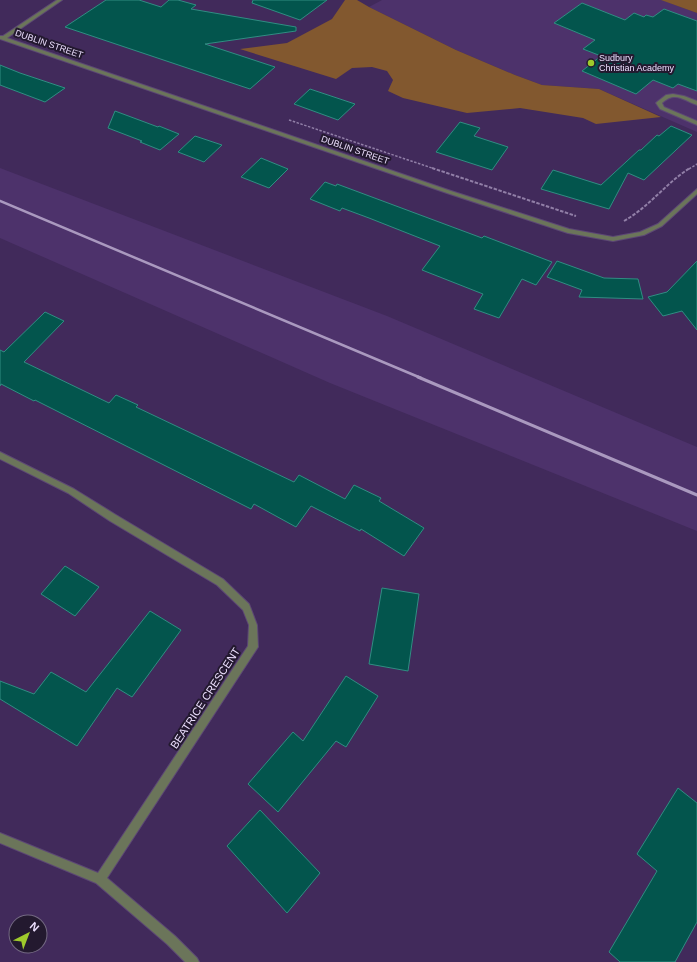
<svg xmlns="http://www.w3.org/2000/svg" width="697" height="962" font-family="Helvetica,sans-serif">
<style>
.built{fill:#4d326b}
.green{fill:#82582f}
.building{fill:#03554d;stroke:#308d82}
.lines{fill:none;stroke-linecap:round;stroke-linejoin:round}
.lane-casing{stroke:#5c4775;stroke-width:2}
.street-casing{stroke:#5c4775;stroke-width:2}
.path-far1{stroke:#917fa7;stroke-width:1.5;stroke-dasharray:2.5 1.5;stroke-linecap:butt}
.path{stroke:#917fa7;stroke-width:2;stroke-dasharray:3.5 1.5;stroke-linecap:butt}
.lane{fill:#6b755a;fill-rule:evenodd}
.street{fill:#6b755a;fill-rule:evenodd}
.rail-far1{stroke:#aa99bf;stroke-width:2.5}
.rail{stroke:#aa99bf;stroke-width:3}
.poi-dot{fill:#9fca2c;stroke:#23192f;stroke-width:1.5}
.labels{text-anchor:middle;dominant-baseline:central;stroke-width:4;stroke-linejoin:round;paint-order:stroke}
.far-street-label{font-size:9px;fill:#ecdffe;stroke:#23192f}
.far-poi-label{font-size:9px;fill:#ecdffe;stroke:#23192f;text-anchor:start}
.street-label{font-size:11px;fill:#ecdffe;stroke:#23192f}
</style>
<rect width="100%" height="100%" fill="#412a5b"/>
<path class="built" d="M 382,0 L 662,0 L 697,13 L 697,132 L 599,89 L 542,85 L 515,75 L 456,50 L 369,7 Z
M 0,168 L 387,316 L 697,447 L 697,531 L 330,383 L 0,238 Z"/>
<path class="green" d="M 345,0 L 357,0 L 369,7 L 456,50 L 515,75 L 542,85 L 599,89 L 661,117 L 596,124 L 583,118 L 520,108 L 467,113 L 403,98 L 388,91 L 393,80 L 387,71 L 372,67 L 352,68 L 336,79 L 240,49 L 287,43 L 332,19 Z
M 661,0 L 697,0 L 697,13 Z"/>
<path class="building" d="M 106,0 L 139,0 L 161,7 L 169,0 L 178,0 L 196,5 L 191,9 L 296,27 L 296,31 L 205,44 L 275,67 L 250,89 L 65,27 Z
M 253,0 L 327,0 L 300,20 L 252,3 Z
M 582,3 L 625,20 L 634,13 L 644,17 L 646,15 L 653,17 L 664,9 L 697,21 L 697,91 L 678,84 L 673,88 L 653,80 L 636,94 L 582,71 L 601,56 L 583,49 L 595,40 L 554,23 Z
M 0,65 L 20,73 L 65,88 L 45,102 L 0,85 Z
M 310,89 L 355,104 L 338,120 L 294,104 Z
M 115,111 L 158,127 L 159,126 L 179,134 L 160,150 L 140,142 L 142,141 L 108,128 Z
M 460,122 L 480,128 L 474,136 L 508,147 L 492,170 L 436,152 Z
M 671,126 L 692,135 L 644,180 L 628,173 L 609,209 L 541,189 L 553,170 L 601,185 L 639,150 L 641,150 L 657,135 L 659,136 Z
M 195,136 L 222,145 L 204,162 L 178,152 Z
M 261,158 L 288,169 L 269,188 L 241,177 Z
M 325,182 L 336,186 L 337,184 L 482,238 L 484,236 L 552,262 L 536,285 L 522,279 L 499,318 L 474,309 L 483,294 L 422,270 L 440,246 L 369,218 L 342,208 L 340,211 L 310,199 Z
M 557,261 L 604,278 L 638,279 L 643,299 L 579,297 L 582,290 L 547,277 Z
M 697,261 L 697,330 L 682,311 L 663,316 L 648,297 L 667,292 Z
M 45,312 L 64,321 L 24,362 L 109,403 L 116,395 L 138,405 L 136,407 L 294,482 L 299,475 L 345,499 L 354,485 L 381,498 L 379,501 L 424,528 L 404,556 L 361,529 L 360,531 L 311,506 L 296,527 L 254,504 L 251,509 L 35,400 L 34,401 L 1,384 L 0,386 L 0,350 L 4,352 Z
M 65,566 L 99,587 L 75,616 L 41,594 Z
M 382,588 L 419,594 L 408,671 L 369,664 Z
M 150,611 L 181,630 L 132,697 L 117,688 L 77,746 L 0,699 L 0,681 L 34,694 L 51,672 L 86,692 Z
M 346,676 L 378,696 L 346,747 L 336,741 L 278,812 L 248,784 L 293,732 L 303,741 Z
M 678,788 L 697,803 L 697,922 L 675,962 L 620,962 L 609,952 L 657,871 L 637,854 Z
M 260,810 L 320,873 L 287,913 L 227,846 Z"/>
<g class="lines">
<g class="lane-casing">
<path id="lane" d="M 673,94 L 684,96 L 697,101 L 697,105 C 683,100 675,91 662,103 L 664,107 L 697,121 L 697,125 L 660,109 L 656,103 L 657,102 L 666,95 Z"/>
</g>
<g class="street-casing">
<path id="street" d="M 57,0 L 62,0 L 7,38 L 451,191 L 569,229 L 613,237 L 640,232 L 658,224 L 697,189 L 697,194 L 662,226 L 644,235 L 613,241 L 568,233 L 447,193 L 0,39 L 0,36 L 3,36 Z
M 0,452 L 74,489 L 116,515 L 223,579 L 249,604 L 257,625 L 258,647 L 256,650 L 107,878 L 175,936 L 197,958 L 199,962 L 185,962 L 167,944 L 96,883 L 0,843 L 0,833 L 98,873 L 248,646 L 249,625 L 243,610 L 217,585 L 110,521 L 68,493 L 0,459 Z"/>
</g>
<path class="path-far1" d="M 289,120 L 435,169
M 689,169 L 697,164"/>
<path class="path" d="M 432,168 L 576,216
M 624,221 C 649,207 666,183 690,168"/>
<use href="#lane" class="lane"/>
<use href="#street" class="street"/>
<path class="rail-far1" d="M 0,201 L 421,378"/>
<path class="rail" d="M 418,377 L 697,495"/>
</g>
<circle class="poi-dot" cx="591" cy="63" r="4"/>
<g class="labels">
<g class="far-street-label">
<text transform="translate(49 44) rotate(19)">DUBLIN STREET</text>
<text transform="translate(355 150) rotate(19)">DUBLIN STREET</text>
</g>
<g class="far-poi-label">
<text x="599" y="58">Sudbury<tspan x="599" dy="10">Christian Academy</tspan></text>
</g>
<g class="street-label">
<text transform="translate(205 698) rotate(-57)">BEATRICE CRESCENT</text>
</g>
</g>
<g transform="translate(28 934) rotate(42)"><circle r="19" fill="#23192f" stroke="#736882"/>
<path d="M0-3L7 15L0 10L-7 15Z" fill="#9fca2c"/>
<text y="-6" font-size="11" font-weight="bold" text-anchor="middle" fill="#ecdffe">N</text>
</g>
</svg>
